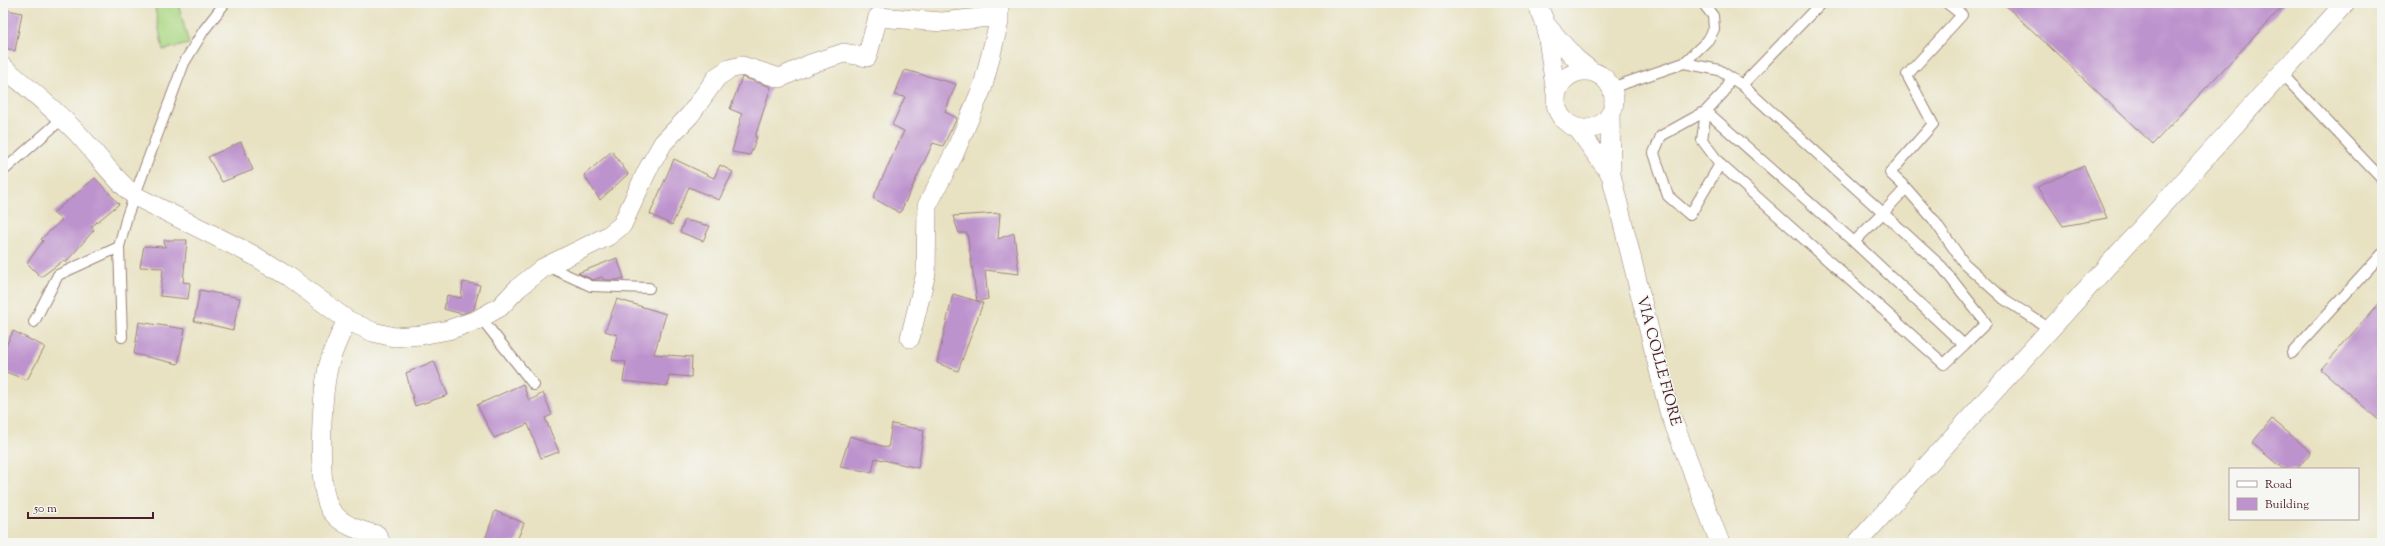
<svg xmlns="http://www.w3.org/2000/svg" width="2385" height="546" font-family="'Sorts Mill Goudy',serif">
<style>
.green{fill:#acd884;stroke:#7b7c58}
.building{fill:#bd93cd}
.lines{fill:none;stroke-linecap:round;stroke-linejoin:round}
.lane-casing{stroke:#998076;stroke-width:12}
.street-casing{stroke:#998076;stroke-width:20}
.lane{stroke:#fff;stroke-width:10}
.street{stroke:#fff;stroke-width:19}
.labels{text-anchor:middle;dominant-baseline:central;stroke-width:3;stroke-linejoin:round;paint-order:stroke}
.street-label{font-size:15px;fill:#4a1f2b;stroke:#f6f6f2}
</style>
<rect width="100%" height="100%" fill="#f6f6f2"/>
<filter id="ink" filterUnits="userSpaceOnUse"><feTurbulence type="fractalNoise" baseFrequency=".025" numOctaves="2"/><feDisplacementMap in="SourceGraphic" scale="8" xChannelSelector="R" yChannelSelector="G"/><feConvolveMatrix kernelMatrix="1 2 1 2 8 2 1 2 1" color-interpolation-filters="sRGB"/></filter>
<filter id="wash" filterUnits="userSpaceOnUse"><feTurbulence type="fractalNoise" baseFrequency=".012" numOctaves="4" result="noise"/><feDisplacementMap in="SourceGraphic" scale="16" xChannelSelector="R" yChannelSelector="G"/><feGaussianBlur stdDeviation="0.9" result="paint"/><feColorMatrix in="noise" values="0 0 0 0 0 0 0 0 0 0 0 0 0 0 0 0 0 1.4 0 .05"/><feComposite in="paint" operator="in"/></filter>
<g filter="url(#wash)">
<rect width="100%" height="100%" fill="#e8e2c2"/>
<path class="green" d="M 154,3 L 178,3 L 189,44 L 163,50 Z"/>
<g id="blocks">
<path class="building" d="M 2003,3 L 2286,3 L 2153,144 Z
M 3,9 L 22,13 L 15,51 L 3,47 Z
M 905,70 L 956,84 L 945,112 L 957,118 L 943,146 L 933,143 L 900,213 L 873,198 L 904,131 L 892,125 L 905,97 L 894,95 Z
M 742,77 L 771,87 L 755,137 L 757,137 L 750,155 L 732,152 L 742,114 L 730,109 Z
M 241,142 L 253,170 L 222,182 L 208,157 Z
M 612,151 L 628,174 L 600,200 L 584,175 Z
M 674,159 L 714,178 L 720,165 L 733,172 L 719,200 L 689,187 L 672,225 L 650,214 Z
M 2084,166 L 2107,218 L 2063,226 L 2037,187 Z
M 95,178 L 119,204 L 91,227 L 94,230 L 66,262 L 64,260 L 41,277 L 27,263 L 43,241 L 41,239 L 62,220 L 53,213 Z
M 1000,213 L 998,239 L 1014,233 L 1019,274 L 985,270 L 988,299 L 977,301 L 967,233 L 959,233 L 953,216 Z
M 685,220 L 710,226 L 703,241 L 680,232 Z
M 164,240 L 187,240 L 183,282 L 190,283 L 188,299 L 160,296 L 163,268 L 140,267 L 144,246 L 165,247 Z
M 617,258 L 624,278 L 617,280 L 604,280 L 602,277 L 593,280 L 578,273 Z
M 463,282 L 480,285 L 474,309 L 462,314 L 444,309 L 447,295 L 461,298 Z
M 200,290 L 240,298 L 233,330 L 194,321 Z
M 953,294 L 983,303 L 958,371 L 937,363 Z
M 617,299 L 666,314 L 654,354 L 692,357 L 691,377 L 669,375 L 668,386 L 623,381 L 626,362 L 612,360 L 617,335 L 605,331 Z
M 2382,300 L 2382,423 L 2321,369 Z
M 139,322 L 185,329 L 178,364 L 134,354 Z
M 13,331 L 45,347 L 27,380 L 3,371 L 3,352 Z
M 434,361 L 448,395 L 415,406 L 406,373 Z
M 523,384 L 529,401 L 543,393 L 552,415 L 545,418 L 559,452 L 541,458 L 528,424 L 494,438 L 477,405 Z
M 2272,419 L 2311,452 L 2297,469 L 2283,469 L 2252,443 Z
M 892,424 L 924,430 L 918,468 L 875,458 L 872,472 L 840,467 L 850,436 L 888,448 Z
M 495,511 L 524,523 L 516,543 L 484,543 Z"/>
</g>
</g>
<g filter="url(#ink)">
<use href="#blocks" fill-opacity="0" stroke="#998076" stroke-width="1"/>
<g class="lines">
<g class="lane-casing">
<path id="lane" d="M 1684,63 L 1719,70 L 1742,85 L 1883,213 L 1906,188 L 1890,173 L 1933,124 L 1907,75 L 1962,15 L 1947,3
M 2281,73 L 2382,179
M 1742,85 L 1821,3
M 1611,88 L 1684,63 L 1708,40 L 1714,29 L 1713,16 L 1703,3
M 1706,111 L 1702,140 L 1720,164 L 1944,364 L 1964,345
M 1706,111 L 1854,242
M 1720,164 L 1690,215 L 1668,196 L 1654,153 L 1661,136 L 1706,111 L 1724,92 L 1730,78
M 3,171 L 63,118
M 1906,188 L 1933,219 L 1964,263 L 2004,299 L 2050,329
M 1883,213 L 1942,267 L 1986,323 L 1964,345 L 1854,242 Z
M 547,266 L 591,286 L 649,288
M 481,318 L 534,385
M 34,322 L 58,275 L 119,247
M 122,337 L 119,247 L 127,216 L 184,63 L 204,30 L 225,3
M 2292,353 L 2382,254"/>
</g>
<g class="street-casing">
<path id="street" d="M 1537,3 L 1546,25 L 1556,94
M 1546,25 L 1575,58 L 1591,71
M 3,67 C 30,90 57,111 81,137 C 99,157 114,179 135,196 L 253,255 L 289,277 L 347,320 L 373,332 L 394,337 L 421,335 L 448,330 L 477,320 L 500,307 L 518,288 L 543,268 L 608,236 L 622,225 L 647,171 L 663,143 L 690,115 L 717,77 L 729,69 L 742,66 L 780,78 L 810,64 L 844,53 L 867,57 L 878,17 L 942,22 L 999,16
M1556 100a29 29 0 1 1 58 0a29 29 0 1 1-58 0Z
M 1610,115 L 1611,175 L 1669,411 L 1720,543
M 1578,129 L 1611,175
M 347,320 C 340,335 332,351 328,368 C 322,396 316,484 330,509 C 340,525 361,531 377,535 L 381,543
M 910,338 L 926,273 L 927,206 L 954,154 L 983,86 L 999,22 L 999,5
M 1857,543 L 2345,3"/>
</g>
<use href="#lane" class="lane"/>
<use href="#street" class="street"/>
</g>
</g>
<g class="labels">
<g class="street-label">
<text transform="translate(1658 361) rotate(75)">VIA COLLE FIORE</text>
</g>
</g>
<rect width="2385" height="546" fill="none" stroke="#f6f6f2" stroke-width="16"/>
<rect x="2229" y="468" width="130" height="52" fill="#f6f6f2" stroke="#b1a0a2"/>
<rect x="2237" y="481" width="20" height="6" fill="#ffffff" stroke="#b1a0a2"/>
<text x="2265" y="488" font-size="12" fill="#4a1f2b">Road</text>
<rect x="2237" y="498" width="20" height="12" fill="#bd93cd" stroke="#b1a0a2"/>
<text x="2265" y="508" font-size="12" fill="#4a1f2b">Building</text>
<path d="M28 512v6h125v-6" fill="none" stroke="#4a1f2b" stroke-width="2"/>
<text x="34" y="512" font-size="12" fill="#4a1f2b" stroke="#f6f6f2" stroke-width="3" paint-order="stroke">50 m</text>
</svg>
